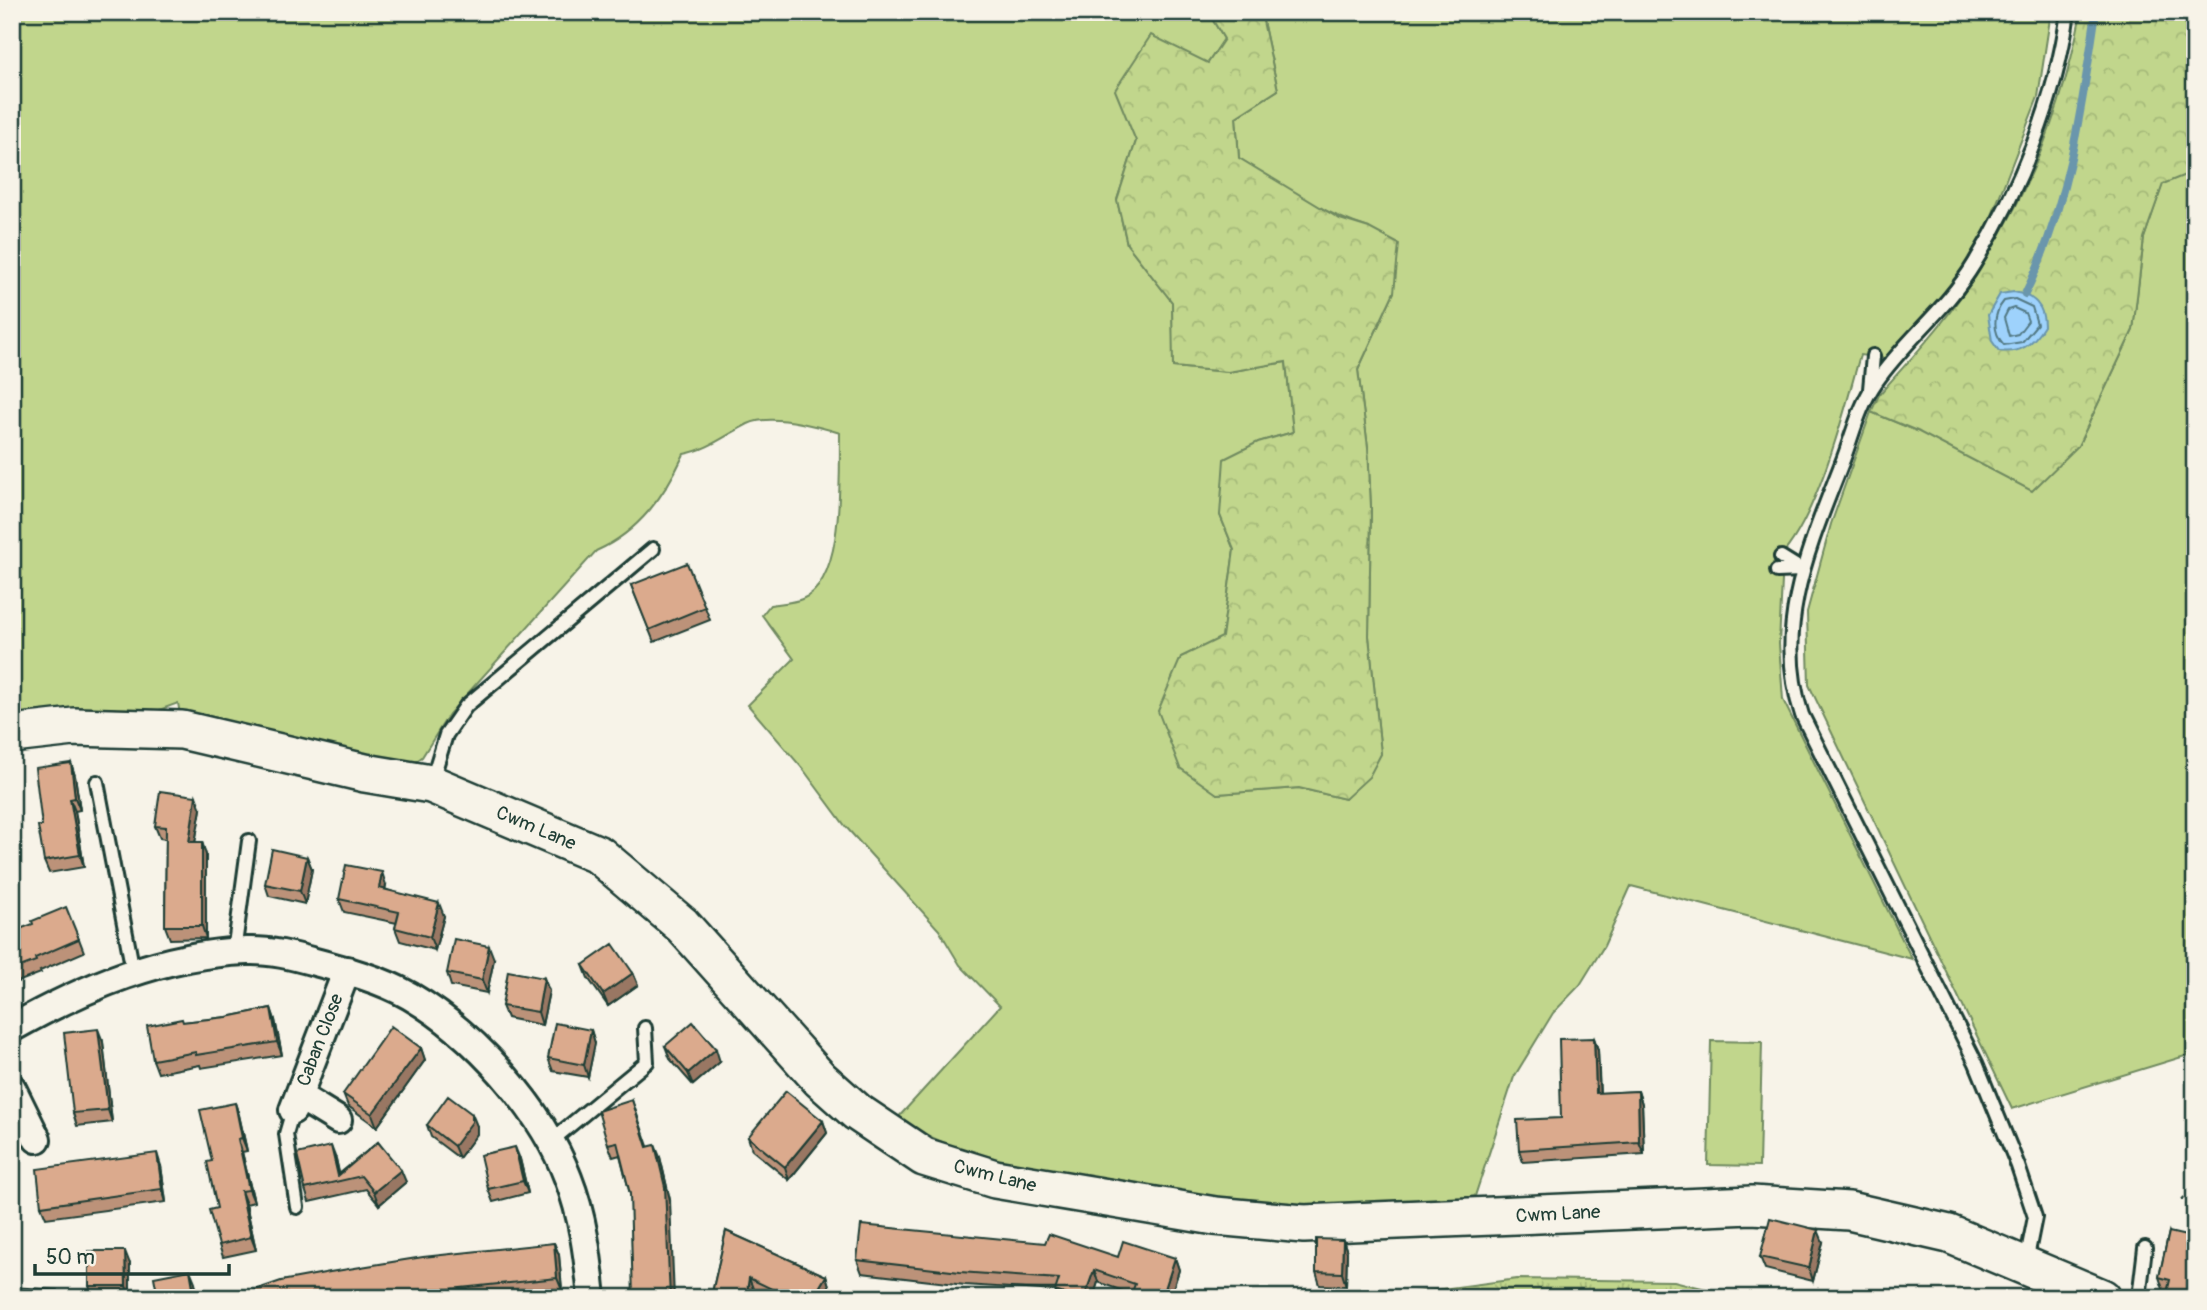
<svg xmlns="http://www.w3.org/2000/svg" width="2207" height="1310" font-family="Pangolin,sans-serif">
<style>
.green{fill:#c1d68c;stroke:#708a60;stroke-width:2}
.forest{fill:url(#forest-crowns);stroke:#708a60;stroke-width:2}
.park{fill:url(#park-tufts);stroke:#708a60;stroke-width:2}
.water{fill:#9ed2fc;stroke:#6b96ac;stroke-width:2}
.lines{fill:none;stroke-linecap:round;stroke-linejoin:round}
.shore{stroke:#527984;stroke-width:2}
.stream{stroke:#6b96ac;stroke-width:8}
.lane-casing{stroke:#1f3d34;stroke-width:18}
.street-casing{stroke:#1f3d34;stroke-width:32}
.secondary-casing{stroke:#1f3d34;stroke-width:42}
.path{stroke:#1f3d34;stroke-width:4.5;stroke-dasharray:2 5;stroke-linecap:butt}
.lane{stroke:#f7f3e8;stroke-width:12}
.street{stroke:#f7f3e8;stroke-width:26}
.secondary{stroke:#f7f3e8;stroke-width:37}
.wall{fill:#bc9279;stroke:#1f3d34;stroke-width:2}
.shaded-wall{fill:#997763;stroke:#1f3d34;stroke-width:2}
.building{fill:#dbaa8d;stroke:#1f3d34;stroke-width:2}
.labels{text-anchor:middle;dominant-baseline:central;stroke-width:6;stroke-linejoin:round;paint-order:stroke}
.street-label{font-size:19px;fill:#1f3d34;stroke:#f7f3e8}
</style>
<defs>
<pattern id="forest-crowns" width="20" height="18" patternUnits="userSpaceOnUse" patternTransform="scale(1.75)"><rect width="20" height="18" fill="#c1d68c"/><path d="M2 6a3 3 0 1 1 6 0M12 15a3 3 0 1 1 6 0" fill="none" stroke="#a5b979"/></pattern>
<pattern id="park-tufts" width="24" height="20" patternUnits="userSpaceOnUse" patternTransform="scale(1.75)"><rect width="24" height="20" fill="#c1d68c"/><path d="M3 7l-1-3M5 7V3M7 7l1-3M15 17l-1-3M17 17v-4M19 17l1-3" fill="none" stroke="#a5b979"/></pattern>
</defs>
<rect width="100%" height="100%" fill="#f7f3e8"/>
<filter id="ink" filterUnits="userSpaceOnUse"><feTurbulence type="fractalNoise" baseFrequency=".0143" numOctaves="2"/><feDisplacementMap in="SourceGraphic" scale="14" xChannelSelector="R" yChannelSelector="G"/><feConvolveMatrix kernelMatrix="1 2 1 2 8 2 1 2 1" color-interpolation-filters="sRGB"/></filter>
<g filter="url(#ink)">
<path class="green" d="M 12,12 L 1208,12 L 1224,39 L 1208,63 L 1136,141 L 1117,200 L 1127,244 L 1172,302 L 1174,367 L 1228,372 L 1286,362 L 1293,432 L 1258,442 L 1220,515 L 1234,550 L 1222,638 L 1181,657 L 1217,794 L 1299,788 L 1345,799 L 1381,754 L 1369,636 L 1371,507 L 1368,447 L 1358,370 L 1394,292 L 1369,228 C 1321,213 1281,185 1239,158 L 1236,117 L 1278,90 L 1261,12 L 2051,12 L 2038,97 L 1984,236 L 1942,303 L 1887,359 L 1860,355 C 1846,406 1814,532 1773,563 L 1782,580 L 1779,644 L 1783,700 L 1912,959 L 1631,886 L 1604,946 L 1580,985 L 1553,1013 L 1514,1077 L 1475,1196 L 1389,1210 L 1307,1214 L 1003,1169 L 895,1121 L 1000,1006 L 960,965 L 939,930 L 846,827 L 803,769 L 748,705 L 794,659 L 762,615 L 770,605 C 780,603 793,603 802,599 C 846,582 839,472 840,433 C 817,426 771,413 748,424 C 726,435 708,450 684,454 C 665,495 639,532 596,551 L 449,714 L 422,757 L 407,768 L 180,714 L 178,703 L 140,717 L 12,726 Z
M 2195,171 L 2195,1053 L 2012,1109 L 1809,685 L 1807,612 L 1831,524 L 1871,412 L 1917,431 L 2078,446 L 2133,330 L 2144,238 L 2163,183 Z
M 1711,1041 L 1762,1042 L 1759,1166 L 1708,1165 Z"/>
<path class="forest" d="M 1208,12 L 1261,12 L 1278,90 L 1236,117 L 1239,158 L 1340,219 L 1369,228 L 1399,244 L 1394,292 L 1358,370 L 1368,447 L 1371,507 L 1369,636 L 1381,754 L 1369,777 L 1345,799 L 1299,788 L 1217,794 L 1180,768 L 1158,711 L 1181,657 L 1222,637 L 1234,550 L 1220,515 L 1224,459 L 1258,442 L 1293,432 L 1286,362 L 1228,372 L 1173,367 L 1172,302 L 1127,244 L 1117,200 L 1136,141 L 1115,90 L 1151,35 L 1208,63 L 1224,39 Z
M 2081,12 L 2195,12 L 2195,171 L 2163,184 L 2144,238 L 2133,330 L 2078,446 L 2032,491 L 1917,431 L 1871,412 L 1879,395 C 1903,366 1933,337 1955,305 C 2018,218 2062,118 2081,12 Z"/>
<path class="park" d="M 1517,1279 L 1674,1281 L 1742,1298 L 1375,1298 Z"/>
<path class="water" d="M 2014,292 C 2034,296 2044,305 2044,326 C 2033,344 2021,354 1999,351 L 1992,341 L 1988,315 L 2000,294 Z"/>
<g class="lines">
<path class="shore" d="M 2015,299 L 2032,307 L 2037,324 L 2022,342 L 2004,345 C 1992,332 1993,314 2004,301 Z
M 2014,308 L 2025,313 L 2028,321 L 2018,334 L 2009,336 L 2004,318 L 2008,310 Z"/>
<path class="stream" d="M 2025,294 C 2068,207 2082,108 2096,12"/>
<g class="lane-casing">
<path id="lane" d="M 1870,389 L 1873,356
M 1781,557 L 1802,570
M 1777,571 L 1801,570
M 432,780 L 446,735 L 466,706 L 653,549
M 97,782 L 133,971
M 234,952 L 249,841
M 293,1110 L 286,1134 L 297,1207
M 551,1141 L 647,1062 L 645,1028
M 2026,1262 L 2035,1217 L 2018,1166 L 1976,1063 L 1802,715 C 1772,626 1811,543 1843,460 C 1853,434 1859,406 1876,382 C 1905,340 1947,309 1974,264 C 2020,189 2056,100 2068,12
M 2139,1298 L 2145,1248"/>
</g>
<g class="street-casing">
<path id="street" d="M 12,1028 C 85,987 162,954 247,951 C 270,950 293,956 315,962 C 346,970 382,980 410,996 C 474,1033 542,1109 568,1178 C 583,1216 588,1257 592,1298
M 12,1088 L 37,1139
M 299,1096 L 338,1120
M 293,1110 L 347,970"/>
</g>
<g class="secondary-casing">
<path id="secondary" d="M 12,734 L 74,727 L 182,730 L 365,773 L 431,784 L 599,855 L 682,925 L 820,1079 L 857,1112 L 924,1157 L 995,1179 L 1215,1216 L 1304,1224 L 1752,1205 L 1849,1211 L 1949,1234 L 2102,1298"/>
</g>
<path class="path" d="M 2182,1198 L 2195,1210"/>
<use href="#lane" class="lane"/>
<use href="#street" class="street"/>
<use href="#secondary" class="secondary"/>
</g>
<path class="wall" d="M 631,585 L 705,607 L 710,620 L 654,642 Z
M 71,763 L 75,776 L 80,810 L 75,811 L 84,867 L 49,873 L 44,861 L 42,826 Z
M 201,809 L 195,842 L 202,842 L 206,855 L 206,938 L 170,939 L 165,926 L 166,839 L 160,838 L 155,826 Z
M 307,857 L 312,869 L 305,904 L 269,896 L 265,884 Z
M 386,885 L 385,889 L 444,916 L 435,950 L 400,941 L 395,928 L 397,923 L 344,912 L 339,899 Z
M 12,932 L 79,939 L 84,952 L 40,971 L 41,973 L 12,984 Z
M 494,959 L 487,993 L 451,986 L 447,973 Z
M 583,965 L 633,973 L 638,985 L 608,1006 L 588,978 Z
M 544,978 L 549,991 L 542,1025 L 507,1018 L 502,1006 Z
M 271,1008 L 275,1020 L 282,1055 L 201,1068 L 200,1065 L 158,1073 L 153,1060 L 183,1022 L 227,1017 Z
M 591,1030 L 595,1043 L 588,1077 L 553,1071 L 548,1058 Z
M 1594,1038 L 1598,1050 L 1600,1093 L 1638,1091 L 1642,1104 L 1644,1154 L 1523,1162 L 1519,1150 L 1561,1118 Z
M 103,1042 L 112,1122 L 77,1126 L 73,1113 Z
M 665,1046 L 720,1062 L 693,1085 L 670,1059 Z
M 421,1048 L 425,1060 L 377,1127 L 348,1106 L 343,1094 Z
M 632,1100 L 648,1146 L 660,1157 L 670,1200 L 630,1194 L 620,1155 L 613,1157 L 608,1144 Z
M 235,1103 L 239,1115 L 247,1151 L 242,1152 L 254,1202 L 246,1204 L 256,1250 L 223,1257 L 219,1245 L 217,1208 Z
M 823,1121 L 827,1133 L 789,1180 L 752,1150 L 748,1137 Z
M 427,1125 L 477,1126 L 477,1134 L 459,1158 L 431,1137 Z
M 378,1142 L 406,1182 L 379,1205 L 366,1189 L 309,1202 L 305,1189 L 336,1159 L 339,1174 Z
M 520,1159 L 528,1193 L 493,1202 L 488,1189 Z
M 161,1166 L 166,1202 L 46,1218 L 41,1206 Z
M 726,1231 L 826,1276 L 830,1289 L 825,1298 L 768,1298 L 754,1291 L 753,1298 L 714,1298 L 712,1293 Z
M 2169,1232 L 2195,1298 L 2166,1298 L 2159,1277 Z
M 1343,1240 L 1347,1252 L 1346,1286 L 1320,1285 L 1316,1272 Z
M 1823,1242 L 1813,1281 L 1765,1269 L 1760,1257 Z
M 554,1243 L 559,1255 L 562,1290 L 490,1298 L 238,1298 Z
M 1118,1257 L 1175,1258 L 1179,1270 L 1170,1298 L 1130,1298 L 1131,1294 L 1098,1282 L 1093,1298 L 1058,1298 L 1055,1291 L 965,1285 L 862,1273 L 857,1260 Z
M 130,1264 L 130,1298 L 93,1298 L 89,1286 Z"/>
<path class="shaded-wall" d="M 71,763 L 75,776 L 80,810 L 75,798 Z
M 196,796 L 201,809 L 193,854 L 189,842 Z
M 70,799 L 75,811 L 84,867 L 80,855 Z
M 202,842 L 206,855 L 206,938 L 202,926 Z
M 307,857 L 312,869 L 305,904 L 300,891 Z
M 382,872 L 386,885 L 383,900 L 379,888 Z
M 439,903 L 444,916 L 435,950 L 430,937 Z
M 489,946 L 494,959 L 487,993 L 482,980 Z
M 633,973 L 638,985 L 608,1006 L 603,994 Z
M 544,978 L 549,991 L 542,1025 L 538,1012 Z
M 271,1008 L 275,1020 L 282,1055 L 277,1042 Z
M 98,1029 L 103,1042 L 112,1122 L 108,1110 Z
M 591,1030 L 595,1043 L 588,1077 L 584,1065 Z
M 1594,1038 L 1598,1050 L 1600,1105 L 1596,1093 Z
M 421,1048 L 425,1060 L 377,1127 L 372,1114 Z
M 716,1049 L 720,1062 L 693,1085 L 688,1073 Z
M 1638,1091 L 1642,1104 L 1644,1154 L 1639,1142 Z
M 235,1103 L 239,1115 L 247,1151 L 242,1138 Z
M 472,1114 L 477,1126 L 477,1134 L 459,1158 L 454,1146 Z
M 823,1121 L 827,1133 L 789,1180 L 785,1167 Z
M 238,1139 L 242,1152 L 254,1202 L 249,1190 Z
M 655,1145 L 660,1157 L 670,1200 L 674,1298 L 670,1298 Z
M 331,1146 L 336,1159 L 341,1181 L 338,1176 Z
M 515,1147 L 520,1159 L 528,1193 L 523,1181 Z
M 157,1153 L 161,1166 L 166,1202 L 162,1189 Z
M 401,1170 L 406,1182 L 379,1205 L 374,1192 Z
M 241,1191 L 246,1204 L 256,1250 L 251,1237 Z
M 1818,1230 L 1823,1242 L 1813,1281 L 1809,1268 Z
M 1343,1240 L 1347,1252 L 1346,1286 L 1342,1273 Z
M 554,1243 L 559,1255 L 562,1290 L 557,1278 Z
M 125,1251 L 130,1264 L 130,1298 L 126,1286 Z
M 1175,1258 L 1179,1270 L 1170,1298 L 1162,1298 Z
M 190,1270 L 195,1282 L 198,1298 L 195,1298 Z
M 1094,1270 L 1098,1282 L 1093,1298 L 1084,1298 Z
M 826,1276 L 830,1289 L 825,1298 L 813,1298 Z
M 749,1278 L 754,1291 L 753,1298 L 746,1298 Z"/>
<path class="building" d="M 687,563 L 705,607 L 649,630 L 631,585 Z
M 71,763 L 75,798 L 70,799 L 80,855 L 44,861 L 38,826 L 42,826 L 35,768 Z
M 160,791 L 196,796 L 189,842 L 202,842 L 202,926 L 165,926 L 166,827 L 155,826 Z
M 272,849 L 307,857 L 300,891 L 265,884 Z
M 346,865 L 382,872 L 379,888 L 439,903 L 430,937 L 395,928 L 399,912 L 339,899 Z
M 66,907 L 79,939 L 35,958 L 36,961 L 12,970 L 12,932 L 33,924 L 32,921 Z
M 454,939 L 489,946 L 482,980 L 447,973 Z
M 613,944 L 633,973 L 603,994 L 583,965 Z
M 508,971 L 544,978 L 538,1012 L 502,1006 Z
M 271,1008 L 277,1042 L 196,1055 L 196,1052 L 153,1060 L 147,1026 L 182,1019 L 183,1022 L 227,1017 Z
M 693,1022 L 716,1049 L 688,1073 L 665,1046 Z
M 555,1023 L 591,1030 L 584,1065 L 548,1058 Z
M 391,1026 L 421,1048 L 372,1114 L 343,1094 Z
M 98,1029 L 108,1110 L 73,1113 L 64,1033 Z
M 1594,1038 L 1596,1093 L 1638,1091 L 1639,1142 L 1519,1150 L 1517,1120 L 1561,1118 L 1559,1039 Z
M 786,1091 L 823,1121 L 785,1167 L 748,1137 Z
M 448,1096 L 472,1114 L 472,1122 L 454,1146 L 427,1125 Z
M 632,1100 L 647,1147 L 655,1145 L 665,1187 L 670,1298 L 633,1298 L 630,1194 L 617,1142 L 608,1144 L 598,1111 Z
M 235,1103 L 242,1138 L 238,1139 L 249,1190 L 241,1191 L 251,1237 L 219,1245 L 209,1210 L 217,1208 L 207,1162 L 212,1161 L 200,1110 Z
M 378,1142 L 401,1170 L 374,1192 L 361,1176 L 305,1189 L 297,1154 L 331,1146 L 338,1176 Z
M 515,1147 L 523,1181 L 488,1189 L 480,1155 Z
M 157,1153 L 162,1189 L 41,1206 L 37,1169 Z
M 1770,1218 L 1818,1230 L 1809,1268 L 1760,1257 Z
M 861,1225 L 1045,1243 L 1049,1234 L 1118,1257 L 1123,1241 L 1175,1258 L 1162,1298 L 1130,1298 L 1135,1284 L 1094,1270 L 1084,1298 L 1077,1298 L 1055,1291 L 1059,1279 L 960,1272 L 857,1260 Z
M 726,1231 L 826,1276 L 813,1298 L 790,1298 L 749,1278 L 746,1298 L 738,1298 L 712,1293 Z
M 2169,1232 L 2195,1238 L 2195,1298 L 2166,1297 L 2170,1280 L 2159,1277 Z
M 1316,1239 L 1343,1240 L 1342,1273 L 1316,1272 Z
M 554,1243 L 557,1278 L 413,1293 L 413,1295 L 397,1298 L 238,1298 L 237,1296 L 281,1281 L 330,1272 L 423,1257 Z
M 89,1251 L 125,1251 L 126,1286 L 89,1286 Z
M 190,1270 L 195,1298 L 158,1298 L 154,1277 Z
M 12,1287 L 57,1290 L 56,1298 L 12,1298 Z"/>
</g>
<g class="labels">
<g class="street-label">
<text transform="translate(536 828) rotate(23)">Cwm Lane</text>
<text transform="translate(320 1040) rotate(-69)">Caban Close</text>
<text transform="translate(995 1176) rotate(14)">Cwm Lane</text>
<text transform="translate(1558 1214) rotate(-3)">Cwm Lane</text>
</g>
</g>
<rect width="2207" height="1310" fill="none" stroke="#f7f3e8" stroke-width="42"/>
<rect x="21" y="21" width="2165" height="1268" fill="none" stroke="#1f3d34" stroke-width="2.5" filter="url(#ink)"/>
<path d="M35 1264v10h194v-10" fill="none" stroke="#1f3d34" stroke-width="3.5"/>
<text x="46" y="1264" font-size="21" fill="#1f3d34" stroke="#f7f3e8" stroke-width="5" paint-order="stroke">50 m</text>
</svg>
